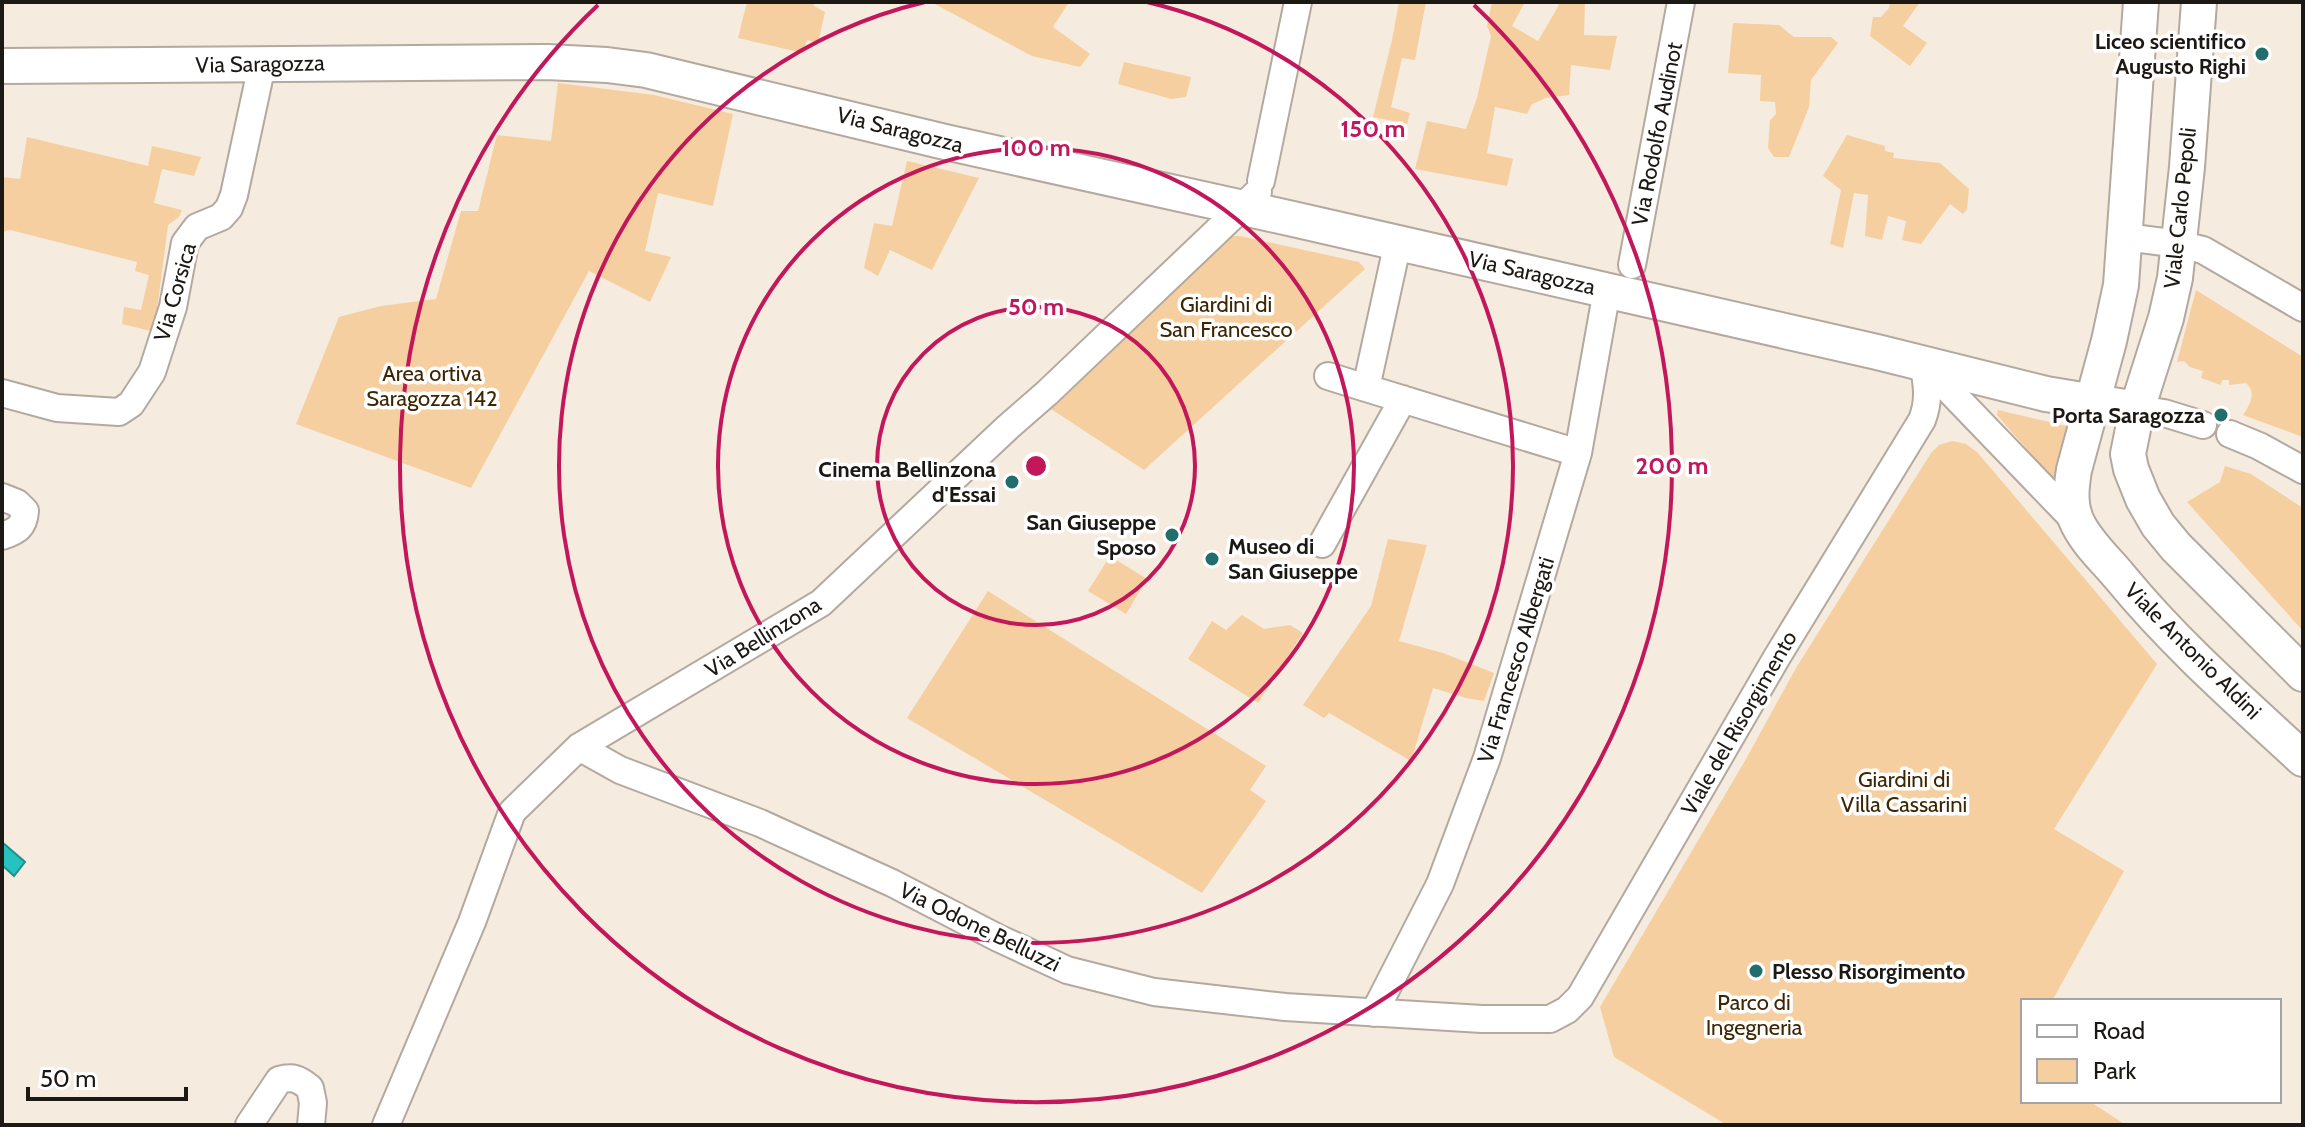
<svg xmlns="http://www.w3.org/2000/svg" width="2305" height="1127" font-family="Cabin,sans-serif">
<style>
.green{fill:#f6cfa0}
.water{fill:#25c2c0;stroke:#228f8c;stroke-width:2}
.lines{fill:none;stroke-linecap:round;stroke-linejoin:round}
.minor-casing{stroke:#b3a99e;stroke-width:30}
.major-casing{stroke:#b3a99e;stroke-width:38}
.minor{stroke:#fff;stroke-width:26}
.major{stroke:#fff;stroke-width:34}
.ring{fill:none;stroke:#c2185b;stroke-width:4}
.poi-dot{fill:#226e6c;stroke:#fff;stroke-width:3}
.labels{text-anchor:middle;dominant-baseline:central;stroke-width:7;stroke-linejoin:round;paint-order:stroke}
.poi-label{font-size:22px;font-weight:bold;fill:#1c1814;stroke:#fff;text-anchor:end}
.street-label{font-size:22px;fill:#1c1814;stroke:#fff}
.park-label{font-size:22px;fill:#3e2602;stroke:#fff}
.centre{fill:#c2185b;stroke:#fff;stroke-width:4}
.ring-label{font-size:24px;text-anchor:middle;font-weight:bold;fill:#c2185b;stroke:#fff;stroke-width:7;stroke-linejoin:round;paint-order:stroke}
</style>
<rect width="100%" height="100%" fill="#f6ebdf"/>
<path class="green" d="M 747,2 L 813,2 L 814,6 L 825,12 L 818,43 L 807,40 L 803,53 L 738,38 Z
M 931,2 L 1069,2 L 1053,27 L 1090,54 L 1080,67 L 1032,56 Z
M 1399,2 L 1426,2 L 1415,60 L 1402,58 L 1391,107 L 1410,113 L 1407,124 L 1373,117 L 1392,40 Z
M 1492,2 L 1525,2 L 1512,26 L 1538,41 L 1559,5 L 1555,2 L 1585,2 L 1584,35 L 1617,36 L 1610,70 L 1571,65 L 1569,95 L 1546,98 L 1532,104 L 1527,114 L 1495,107 L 1487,153 L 1513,159 L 1507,186 L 1415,169 L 1427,121 L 1466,129 L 1477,98 L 1491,36 L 1487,26 Z
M 1890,2 L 1920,2 L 1903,26 L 1927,43 L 1910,66 L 1870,36 L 1873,17 L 1881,17 L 1889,8 Z
M 1733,23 L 1779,25 L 1794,37 L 1831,37 L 1838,43 L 1811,80 L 1809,107 L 1789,157 L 1774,157 L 1768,148 L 1770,120 L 1776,114 L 1775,102 L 1760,101 L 1761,75 L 1728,73 Z
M 1124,62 L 1191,77 L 1186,97 L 1171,99 L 1118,84 Z
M 558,83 L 654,95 L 733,114 L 713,206 L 658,193 L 645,251 L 671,257 L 650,302 L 589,271 L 471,488 L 296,424 L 339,317 L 381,306 L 436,299 L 461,211 L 478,211 L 497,135 L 551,141 Z
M 1847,135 L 1885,146 L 1885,151 L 1894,153 L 1893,158 L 1940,163 L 1969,189 L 1967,209 L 1963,214 L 1950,204 L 1921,244 L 1902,240 L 1906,221 L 1888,216 L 1882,240 L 1865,236 L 1868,195 L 1854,193 L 1843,248 L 1830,244 L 1841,190 L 1823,176 Z
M 27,137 L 148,166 L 152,146 L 201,157 L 194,176 L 162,169 L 154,203 L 182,210 L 179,217 L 168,225 L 157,310 L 151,331 L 122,324 L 124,307 L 141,310 L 149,275 L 135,271 L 137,262 L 10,230 L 2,232 L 2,177 L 20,179 Z
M 907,161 L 979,178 L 932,270 L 890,250 L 878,276 L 864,268 L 874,223 L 892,226 Z
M 1230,236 L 1240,236 L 1359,262 L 1365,269 L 1144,470 L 1045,405 Z
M 2196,290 L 2303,357 L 2303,437 L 2243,415 C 2250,405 2257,392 2246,383 L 2229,385 L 2229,380 L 2222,380 L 2221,385 L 2201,378 L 2203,371 L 2190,367 L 2184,361 L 2177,362 Z
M 1998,410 L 2071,427 L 2057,484 L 1997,415 Z
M 1952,441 L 1966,444 L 1977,452 L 2157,664 L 2054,829 L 2124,871 L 2052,1001 L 2023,1001 L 2021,1057 L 2023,1101 L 2089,1101 L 2126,1125 L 1727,1125 L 1614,1057 L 1600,1007 L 1746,759 L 1796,668 L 1931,453 L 1939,445 Z
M 2225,466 L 2251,474 L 2303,508 L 2303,631 L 2187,502 L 2220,482 Z
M 1388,539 L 1427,545 L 1399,641 L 1443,653 L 1494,673 L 1484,701 L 1466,698 L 1433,688 L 1411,761 L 1329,713 L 1324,718 L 1303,705 L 1371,606 Z
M 1110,556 L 1147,579 L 1126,614 L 1088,591 Z
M 988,591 L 1266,766 L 1250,790 L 1266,801 L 1202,893 L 907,718 Z
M 1242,615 L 1264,629 L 1290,625 L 1303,633 L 1258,703 L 1188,659 L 1212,621 L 1226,630 Z"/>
<path class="water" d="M 2,842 L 25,862 L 14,876 L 2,865 Z"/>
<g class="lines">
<g class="minor-casing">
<path id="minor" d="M 1261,181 L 1298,2
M 2125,237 L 2179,244 L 2203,250 L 2303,308
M 1398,242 L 1366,388 L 1578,453
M 1632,265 L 1681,2
M 1923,363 L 2078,524
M 1328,376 L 1366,388
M 2,393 L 57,408 L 119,412 L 131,404 L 152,372 L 173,307 L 185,243 L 197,227 L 221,217 L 229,208 L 234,195 L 262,65
M 2137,409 L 2164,413 L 2203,425
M 2230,434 L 2259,446 L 2303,470
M 2,497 L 17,503 L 25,511 C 24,527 17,531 2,536
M 1322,544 L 1403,399
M 579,747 L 620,770 L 760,823 L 892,883 L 998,938 L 1067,970 L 1154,992 L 1285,1007 L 1482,1019 L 1550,1019 L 1567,1010 L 1580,997 L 1777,657 L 1922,420 C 1930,400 1927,383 1923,363
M 1374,1013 L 1440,884 L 1487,758 L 1578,453 L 1607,290
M 249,1125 L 279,1080 C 293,1076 299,1079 310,1088 L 313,1103 L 311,1125
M 386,1125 L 472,922 L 512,812 L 579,747 L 821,603 L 1008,427 L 1047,393 L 1258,192"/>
</g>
<g class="major-casing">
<path id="major" d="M 2141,2 L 2121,285 L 2109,341 L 2074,470 C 2071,489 2069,506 2078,524 C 2088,544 2106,560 2120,577 C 2175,644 2239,700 2303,759
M 2199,2 L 2187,167 L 2175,278 L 2166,318 L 2137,409 L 2128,454 L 2131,469 L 2143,499 L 2158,525 L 2176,547 L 2303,674
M 2,66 L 547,62 L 607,65 L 646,70 L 945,142 L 1293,219 L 1877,352 L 2046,394 L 2137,409"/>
</g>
<use href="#minor" class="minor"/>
<use href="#major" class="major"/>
</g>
<g class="ring">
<circle cx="1036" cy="466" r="159"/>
<circle cx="1036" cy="466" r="318"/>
<path d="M1147 2A477 477 0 1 1 925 2"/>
<path d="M1474 5A636 636 0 1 1 598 5"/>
</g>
<g class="poi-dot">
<circle cx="2262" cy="54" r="8"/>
<circle cx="2221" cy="415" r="8"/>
<circle cx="1012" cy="482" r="8"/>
<circle cx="1172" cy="535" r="8"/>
<circle cx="1212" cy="559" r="8"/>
<circle cx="1756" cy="971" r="8"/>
</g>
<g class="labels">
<g class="poi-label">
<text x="2246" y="41">Liceo scientifico<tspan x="2246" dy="25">Augusto Righi</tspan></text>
<text x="2205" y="415">Porta Saragozza</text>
<text x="996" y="469">Cinema Bellinzona<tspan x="996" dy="25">d'Essai</tspan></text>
<text x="1156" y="522">San Giuseppe<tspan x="1156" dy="25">Sposo</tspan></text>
<text x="1228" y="546" text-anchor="start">Museo di<tspan x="1228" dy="25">San Giuseppe</tspan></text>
<text x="1772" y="971" text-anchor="start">Plesso Risorgimento</text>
</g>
<g class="street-label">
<text transform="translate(260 64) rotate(-1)">Via Saragozza</text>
<text transform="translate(900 130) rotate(14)">Via Saragozza</text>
<text transform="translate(1657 134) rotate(-79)">Via Rodolfo Audinot</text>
<text transform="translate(2180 208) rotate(-84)">Viale Carlo Pepoli</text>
<text transform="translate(1532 273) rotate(13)">Via Saragozza</text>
<text transform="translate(175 292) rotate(-74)">Via Corsica</text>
<text transform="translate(763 637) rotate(-32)">Via Bellinzona</text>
<text transform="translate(2193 651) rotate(45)">Viale Antonio Aldini</text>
<text transform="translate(1516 660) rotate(-73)">Via Francesco Albergati</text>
<text transform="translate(1739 723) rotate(-60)">Viale del Risorgimento</text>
<text transform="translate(980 927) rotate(26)">Via Odone Belluzzi</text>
</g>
<g class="park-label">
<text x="1226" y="304">Giardini di<tspan x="1226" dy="25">San Francesco</tspan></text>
<text x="432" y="373">Area ortiva<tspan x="432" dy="25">Saragozza 142</tspan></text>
<text x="1904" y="779">Giardini di<tspan x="1904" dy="25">Villa Cassarini</tspan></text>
<text x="1754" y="1002">Parco di<tspan x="1754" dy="25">Ingegneria</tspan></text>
</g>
</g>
<circle cx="1036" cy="466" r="12" class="centre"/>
<g class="ring-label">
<text x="1373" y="137">150 m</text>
<text x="1036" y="156">100 m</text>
<text x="1036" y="315">50 m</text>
<text x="1672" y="474">200 m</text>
</g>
<rect width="2305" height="1127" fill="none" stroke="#1c1814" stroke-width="8"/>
<rect x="2021" y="999" width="260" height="104" fill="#ffffff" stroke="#a4a3a1" stroke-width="2"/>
<rect x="2037" y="1025" width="40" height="12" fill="#ffffff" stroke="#a4a3a1" stroke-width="2"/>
<text x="2093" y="1039" font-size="24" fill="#1c1814">Road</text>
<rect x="2037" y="1059" width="40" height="24" fill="#f6cfa0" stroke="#a4a3a1" stroke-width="2"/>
<text x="2093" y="1079" font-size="24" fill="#1c1814">Park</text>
<path d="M28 1087v12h158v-12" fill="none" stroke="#1c1814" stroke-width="4"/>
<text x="40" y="1087" font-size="24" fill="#1c1814" stroke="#ffffff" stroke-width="6" paint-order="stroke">50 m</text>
</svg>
